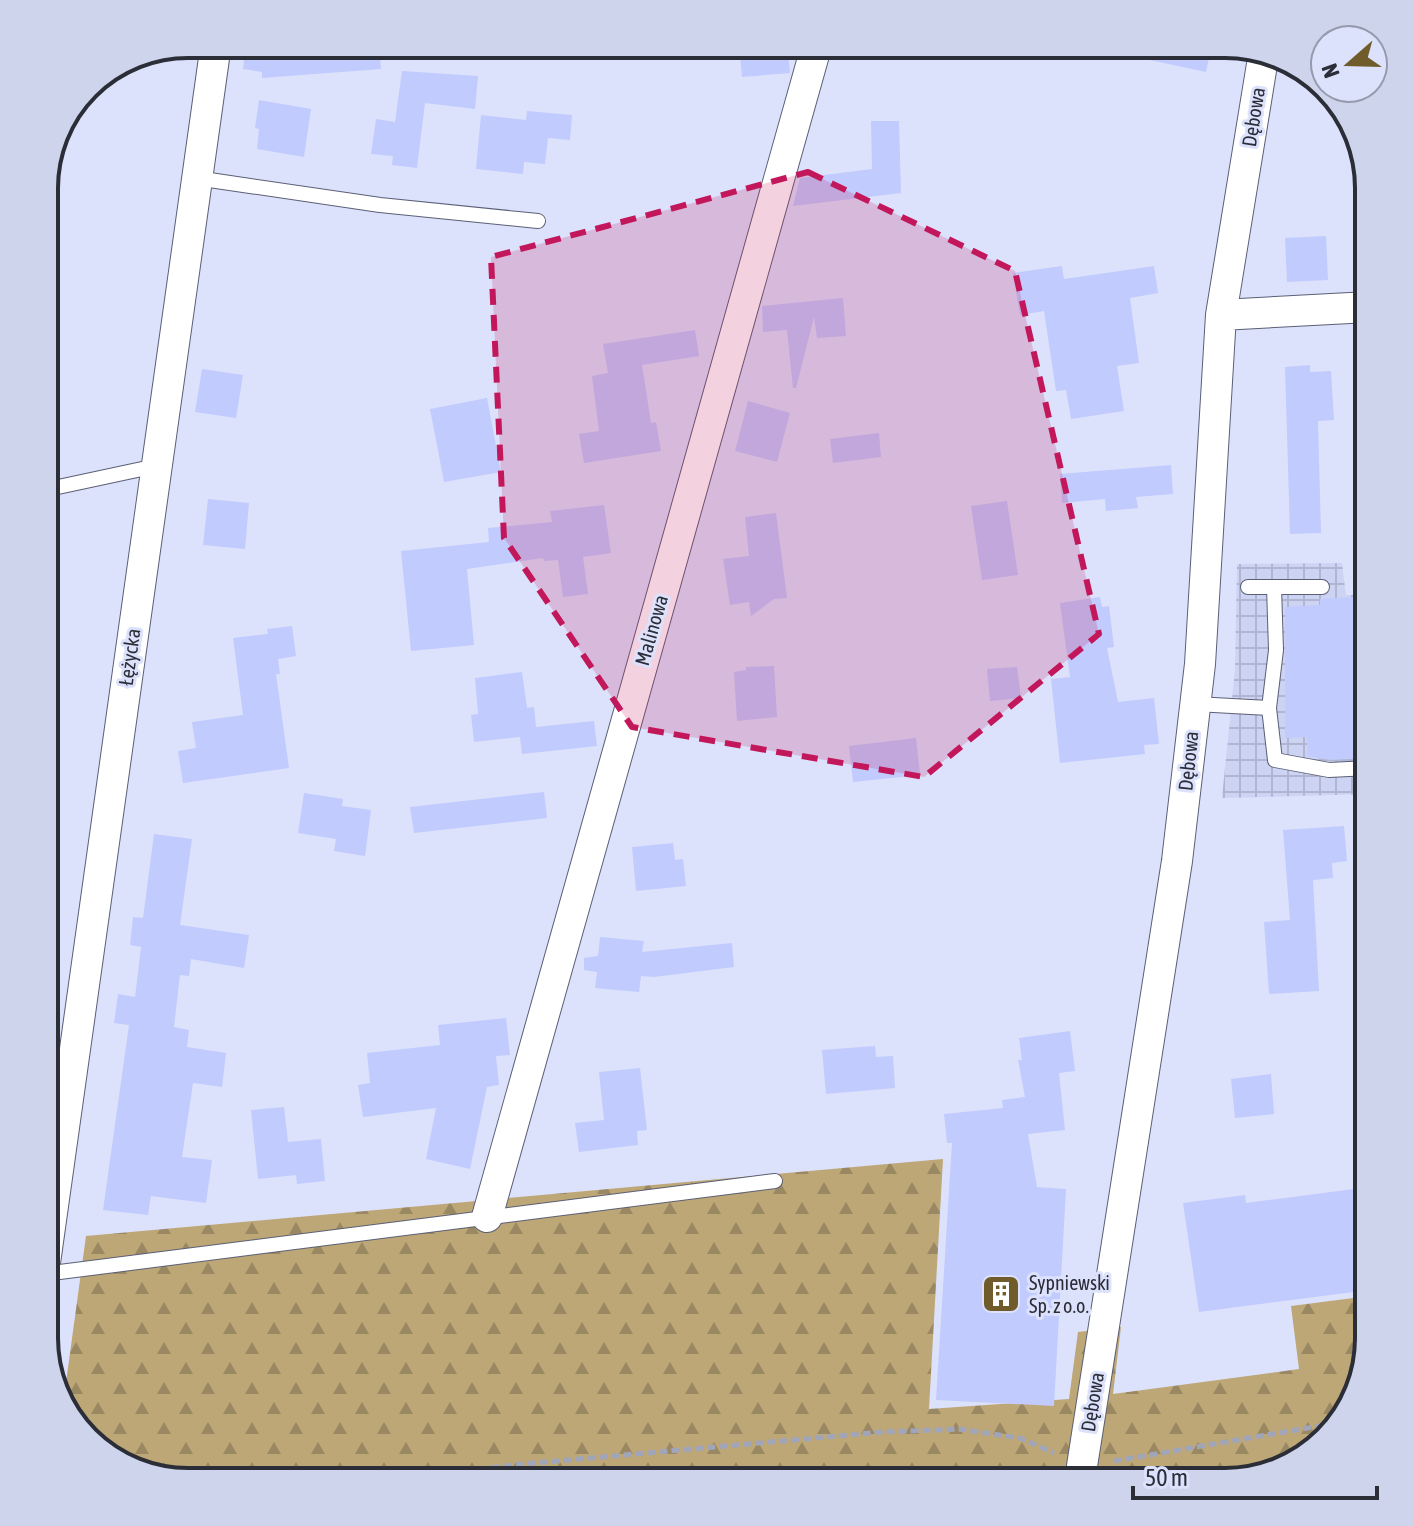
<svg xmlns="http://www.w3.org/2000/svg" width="1413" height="1526" font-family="'Asap Condensed',sans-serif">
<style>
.industrial{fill:url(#industrial-grid)}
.forest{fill:url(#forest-firs)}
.building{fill:#c1cbfd}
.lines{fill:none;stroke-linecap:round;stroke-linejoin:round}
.service-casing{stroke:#5b5f75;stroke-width:16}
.minor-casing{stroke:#5b5f75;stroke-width:32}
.path{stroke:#a0a5ba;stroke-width:5;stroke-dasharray:8 4;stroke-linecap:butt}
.service{stroke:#fff;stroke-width:14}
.minor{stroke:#fff;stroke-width:30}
.marked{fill:#c2185b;fill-opacity:0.2;stroke:#c2185b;stroke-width:6;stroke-dasharray:16 10;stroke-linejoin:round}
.labels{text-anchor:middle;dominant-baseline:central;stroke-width:6;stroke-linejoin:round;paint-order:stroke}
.street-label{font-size:20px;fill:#2b2d37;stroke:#dce2fc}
.poi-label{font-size:20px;fill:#2b2d37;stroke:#dce2fc;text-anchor:start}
.rim{fill:none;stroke:#2b2d37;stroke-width:4}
</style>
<defs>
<pattern id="industrial-grid" width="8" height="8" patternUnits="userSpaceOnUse" patternTransform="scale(2)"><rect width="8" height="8" fill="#cdd3f3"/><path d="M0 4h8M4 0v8" fill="none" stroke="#b0b5d1"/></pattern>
<pattern id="forest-firs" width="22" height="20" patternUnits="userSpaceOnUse" patternTransform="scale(2)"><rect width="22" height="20" fill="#bda776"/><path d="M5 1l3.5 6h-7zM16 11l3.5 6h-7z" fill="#9a8862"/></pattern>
</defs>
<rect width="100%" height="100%" fill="#dce2fc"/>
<path class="industrial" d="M 1342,563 L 1346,595 L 1369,595 L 1369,794 L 1222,798 L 1235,669 L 1237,564 Z"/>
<path class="forest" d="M 943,1159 L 929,1409 L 1069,1399 L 1078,1332 L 1121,1327 L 1113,1394 L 1299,1369 L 1291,1306 L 1369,1296 L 1369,1339 L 1354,1402 L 1313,1452 L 1226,1482 L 187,1482 L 124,1467 L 74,1426 L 64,1397 L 86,1236 Z"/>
<path class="building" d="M 246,44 L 292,44 L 291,50 L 379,44 L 381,69 L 262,78 L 262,72 L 243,69 Z
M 739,44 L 787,44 L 790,73 L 742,77 Z
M 1132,44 L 1212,44 L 1206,72 L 1131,56 Z
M 402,71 L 478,76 L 475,109 L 425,103 L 417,168 L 392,165 L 393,156 L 371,154 L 376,119 L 395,122 Z
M 259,100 L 311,109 L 304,157 L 257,149 L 259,129 L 255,128 Z
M 527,111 L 572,115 L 570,140 L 548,138 L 545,164 L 524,162 L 523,174 L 476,169 L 481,115 L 526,120 Z
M 871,121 L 899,121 L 901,193 L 793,206 L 800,178 L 872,169 Z
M 1326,236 L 1328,280 L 1287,282 L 1285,238 Z
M 1062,266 L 1064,279 L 1154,266 L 1158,293 L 1130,298 L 1139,363 L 1117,366 L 1124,411 L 1071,419 L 1066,390 L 1056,391 L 1044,311 L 1020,315 L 1013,273 Z
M 843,298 L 846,336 L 817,338 L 814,317 L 796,388 L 793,388 L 787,330 L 763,332 L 762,306 Z
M 695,330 L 699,356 L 642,365 L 651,423 L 656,422 L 661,451 L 584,463 L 579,434 L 599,431 L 592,376 L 608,373 L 603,344 Z
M 1310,365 L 1310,372 L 1331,371 L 1334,420 L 1318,421 L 1321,533 L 1290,534 L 1285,367 Z
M 202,369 L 243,375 L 236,418 L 195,412 Z
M 487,398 L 501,472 L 444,482 L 430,409 Z
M 748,401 L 790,413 L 777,462 L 735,451 Z
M 879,433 L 881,457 L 833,463 L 830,439 Z
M 1171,465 L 1173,494 L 1136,497 L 1138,508 L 1106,511 L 1105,499 L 1062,503 L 1060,474 Z
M 208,499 L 249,503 L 245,549 L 203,545 Z
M 1007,501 L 1018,575 L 982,580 L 971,506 Z
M 604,505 L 611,553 L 583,557 L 588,594 L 563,597 L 558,560 L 544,561 L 543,558 L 467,569 L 474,645 L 411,651 L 401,551 L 489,542 L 488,528 L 552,522 L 550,511 Z
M 776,513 L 787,598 L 774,599 L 751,616 L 749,602 L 730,605 L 723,559 L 749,556 L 745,517 Z
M 1367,596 L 1369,758 L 1330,760 L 1307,756 L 1307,737 L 1285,738 L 1285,607 L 1320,605 L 1320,599 Z
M 1100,597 L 1102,607 L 1109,606 L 1114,647 L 1107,648 L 1118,702 L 1154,698 L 1159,744 L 1144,745 L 1145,754 L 1060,763 L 1051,679 L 1070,677 L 1060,603 Z
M 292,626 L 296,656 L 278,659 L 280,674 L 276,674 L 289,768 L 183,783 L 178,751 L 196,748 L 192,722 L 243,715 L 233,638 L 268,634 L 267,629 Z
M 774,666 L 777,717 L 737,721 L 734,672 L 746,670 L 746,667 Z
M 1017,667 L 1021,698 L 990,701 L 987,669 Z
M 522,672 L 527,708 L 534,707 L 536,727 L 594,721 L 597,746 L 522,754 L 520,737 L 474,742 L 471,715 L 478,714 L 475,678 Z
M 916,738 L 920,775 L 853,782 L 849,746 Z
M 544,792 L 547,818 L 414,833 L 410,807 Z
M 304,793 L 343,799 L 342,806 L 371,810 L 365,856 L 334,851 L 336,839 L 298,833 Z
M 1344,826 L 1347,861 L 1332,863 L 1333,878 L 1313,880 L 1319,991 L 1269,994 L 1264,922 L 1290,920 L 1283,830 Z
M 154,834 L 192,839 L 180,925 L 249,935 L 244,968 L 191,959 L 189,976 L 180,975 L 174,1027 L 189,1030 L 187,1047 L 226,1053 L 222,1087 L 193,1083 L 182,1157 L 212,1160 L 206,1203 L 151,1196 L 148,1215 L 103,1210 L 129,1025 L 114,1023 L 118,994 L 135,997 L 141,947 L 130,945 L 133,917 L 143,918 Z
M 673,843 L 675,860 L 683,859 L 686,886 L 636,891 L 632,847 Z
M 600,937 L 644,941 L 642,952 L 732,943 L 734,967 L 654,977 L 641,976 L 639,992 L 595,988 L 597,972 L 584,970 L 584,958 L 598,956 Z
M 506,1018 L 510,1055 L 496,1056 L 499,1085 L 487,1087 L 470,1169 L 426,1159 L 436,1108 L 363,1117 L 358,1085 L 370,1083 L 367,1053 L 440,1045 L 438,1025 Z
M 1070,1031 L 1075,1071 L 1059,1073 L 1065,1130 L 1028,1134 L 1037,1187 L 1066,1189 L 1054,1406 L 936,1400 L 952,1143 L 947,1143 L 944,1114 L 1003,1108 L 1002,1100 L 1025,1097 L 1018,1060 L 1022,1060 L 1019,1038 Z
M 875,1046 L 876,1057 L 893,1056 L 895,1088 L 826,1094 L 822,1050 Z
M 640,1068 L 647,1130 L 637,1131 L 638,1145 L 579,1152 L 575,1123 L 604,1120 L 599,1072 Z
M 1271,1074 L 1274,1114 L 1235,1118 L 1231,1079 Z
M 284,1107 L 288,1142 L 321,1139 L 325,1181 L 297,1184 L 296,1175 L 258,1179 L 251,1110 Z
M 1369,1187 L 1369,1290 L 1199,1312 L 1183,1203 L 1245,1195 L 1246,1203 Z"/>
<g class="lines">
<g class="service-casing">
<path id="service" d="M 196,178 L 380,205 L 538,221
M 44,490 L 156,466
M 1248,587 L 1322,587
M 1195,704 L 1269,708 L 1275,760 L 1329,770 L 1369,768
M 1269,708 L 1276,650 L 1274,587
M 44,1274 L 775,1181"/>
</g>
<g class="minor-casing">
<path id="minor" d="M 1221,315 L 1369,307
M 487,1217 L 817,44
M 44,1270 L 216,44
M 1082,1466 L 1177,861 L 1200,664 L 1221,315 L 1264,52"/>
</g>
<path class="path" d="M 1114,1461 L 1337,1423
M 361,1482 L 523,1464 L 883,1432 L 959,1429 L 1020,1438 L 1054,1453"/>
<use href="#service" class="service"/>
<use href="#minor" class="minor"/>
</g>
<path class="marked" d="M 808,172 L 1015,271 L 1099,634 L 924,777 L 632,727 L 504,538 L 491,257 Z"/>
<defs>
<g id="building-square" transform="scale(2)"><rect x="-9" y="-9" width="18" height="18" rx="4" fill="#705b2a" stroke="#dce2fc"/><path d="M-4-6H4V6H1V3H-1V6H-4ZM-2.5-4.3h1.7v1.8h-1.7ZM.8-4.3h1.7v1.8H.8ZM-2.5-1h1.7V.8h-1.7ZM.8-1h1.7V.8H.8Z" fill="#fff"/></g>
</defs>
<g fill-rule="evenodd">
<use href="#building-square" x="1001" y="1294"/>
</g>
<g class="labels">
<g class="street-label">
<text transform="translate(1253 117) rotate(-81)">Dębowa</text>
<text transform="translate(651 630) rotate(-74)">Malinowa</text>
<text transform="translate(129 657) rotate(-82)">Łężycka</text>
<text transform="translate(1188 761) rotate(-84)">Dębowa</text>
<text transform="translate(1092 1402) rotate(-81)">Dębowa</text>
</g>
<g class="poi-label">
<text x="1029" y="1282">Sypniewski<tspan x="1029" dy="23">Sp. z o.o.</tspan></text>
</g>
</g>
<path d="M0 0H1413V1526H0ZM188 58H1225A130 130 0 0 1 1355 188V1338A130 130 0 0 1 1225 1468H188A130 130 0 0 1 58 1338V188A130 130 0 0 1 188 58Z" fill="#ced4ec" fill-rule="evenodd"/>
<path class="rim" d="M188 58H1225A130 130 0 0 1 1355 188V1338A130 130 0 0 1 1225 1468H188A130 130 0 0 1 58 1338V188A130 130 0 0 1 188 58Z"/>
<g transform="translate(1349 64) rotate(250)"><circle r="38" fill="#dce2fc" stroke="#959aad" stroke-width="2"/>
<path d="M0-6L14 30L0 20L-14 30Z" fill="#705b2a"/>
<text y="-12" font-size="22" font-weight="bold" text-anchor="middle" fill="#2b2d37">N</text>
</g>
<path d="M1133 1486v12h244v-12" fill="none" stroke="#2b2d37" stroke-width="4"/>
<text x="1145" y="1486" font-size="24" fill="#2b2d37" stroke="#dce2fc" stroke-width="6" paint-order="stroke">50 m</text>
</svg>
